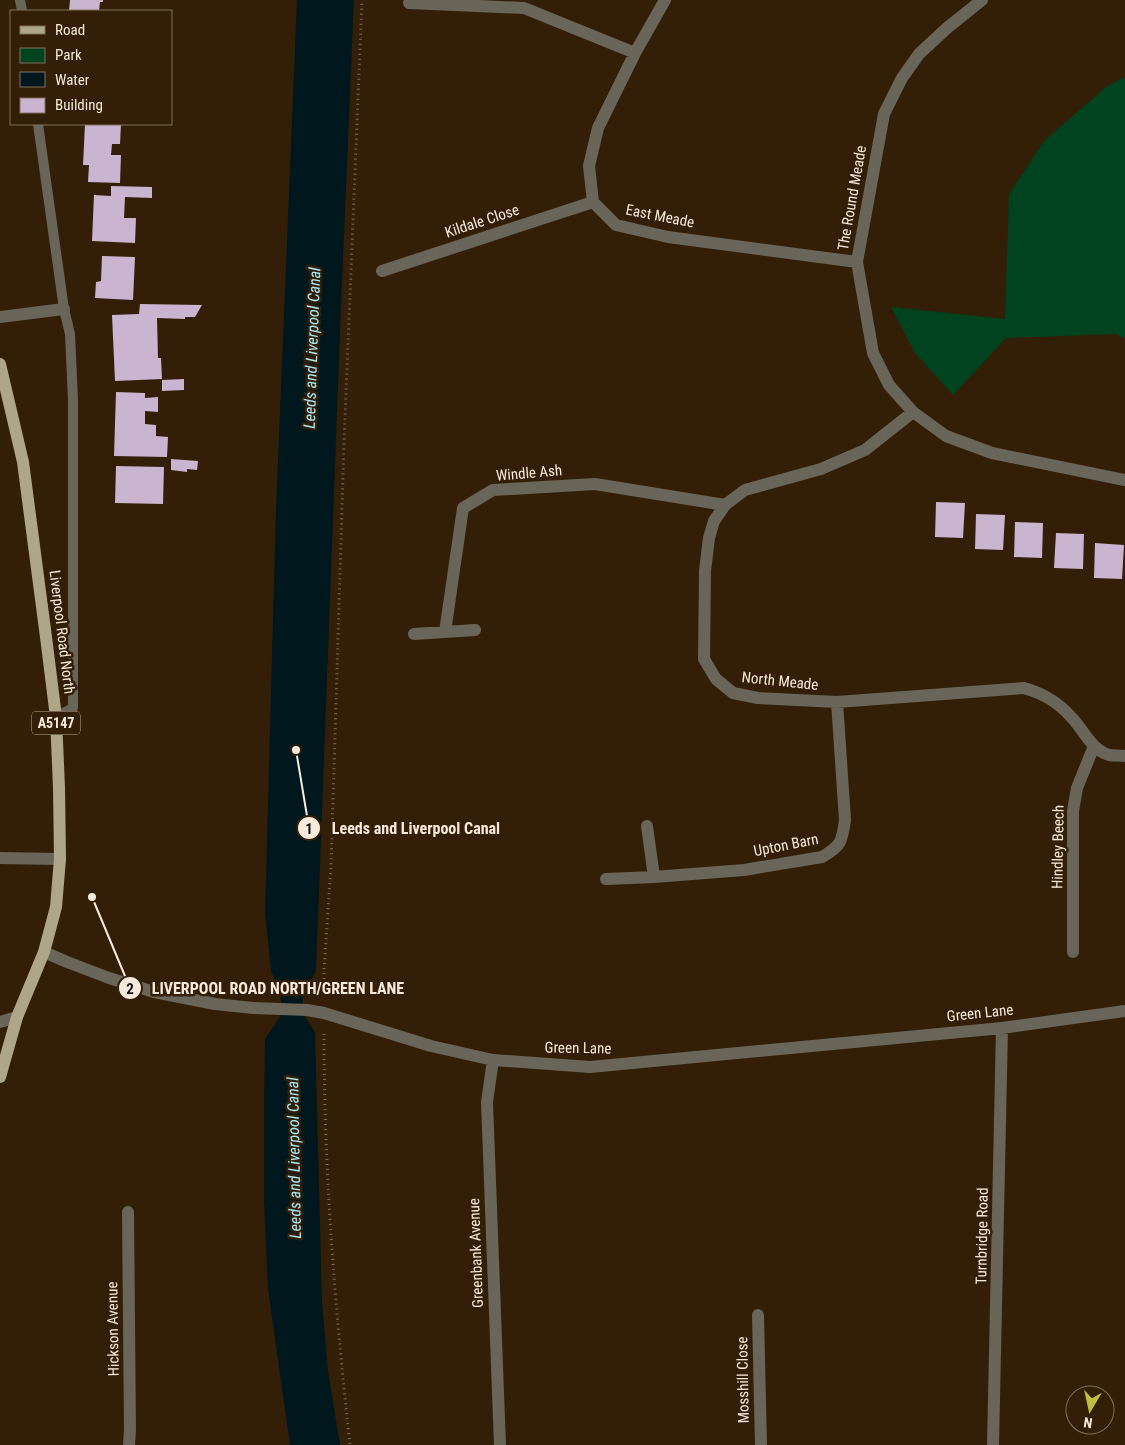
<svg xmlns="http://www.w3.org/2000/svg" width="1125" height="1445" font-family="'Roboto Condensed',sans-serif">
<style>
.green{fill:#01431f}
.water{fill:#00171d}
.building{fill:#cbb4d0}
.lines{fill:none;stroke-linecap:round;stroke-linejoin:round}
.path{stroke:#7e6d59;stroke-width:3;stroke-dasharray:1 4;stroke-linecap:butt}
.service{stroke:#696558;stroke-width:10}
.minor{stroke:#696558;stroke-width:12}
.primary{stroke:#afa68a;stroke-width:12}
.labels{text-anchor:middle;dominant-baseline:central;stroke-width:5;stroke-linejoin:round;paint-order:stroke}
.shield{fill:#331f08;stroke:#bdad9d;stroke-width:1}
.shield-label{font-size:14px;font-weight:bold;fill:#f8eadd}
.street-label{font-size:15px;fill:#f8eadd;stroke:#331f08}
.water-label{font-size:16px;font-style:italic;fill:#a8ebfb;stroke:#331f08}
.leader{fill:none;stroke:#f8eadd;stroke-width:2}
.callout-dot{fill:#f8eadd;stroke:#331f08;stroke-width:2}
.mark-label{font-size:15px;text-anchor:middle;font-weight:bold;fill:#111}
.callout-label{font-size:16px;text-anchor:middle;font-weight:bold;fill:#f8eadd;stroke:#331f08;stroke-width:5;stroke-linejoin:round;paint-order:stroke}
</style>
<rect width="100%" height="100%" fill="#331f08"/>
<path class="green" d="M 1125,77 L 1125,338 L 1116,334 L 1006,338 L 953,395 L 915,353 L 891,307 L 1005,319 L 1009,194 L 1044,141 L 1106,87 Z"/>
<path class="water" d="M 297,0 L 354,0 L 341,306 L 316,971 L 303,995 L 303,1014 L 315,1032 L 322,1301 L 328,1371 L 340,1445 L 290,1445 L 268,1289 L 264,1201 L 264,1111 L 265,1039 L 281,1015 L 281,993 L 271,971 L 265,913 L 276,508 Z"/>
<path class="building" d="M 70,0 L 103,0 L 103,2 L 100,2 L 99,11 L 69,11 Z
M 85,124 L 121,124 L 120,144 L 112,144 L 111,155 L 121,155 L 120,183 L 88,182 L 89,165 L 83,165 Z
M 111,186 L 152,187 L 152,198 L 125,197 L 124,218 L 136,218 L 135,243 L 92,241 L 94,195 L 111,196 Z
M 102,256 L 135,257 L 133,300 L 95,298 L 96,282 L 101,281 Z
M 140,304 L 202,305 L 195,317 L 185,317 L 185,319 L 157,318 L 158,358 L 161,358 L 162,379 L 115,381 L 112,315 L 139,314 Z
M 184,379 L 184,390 L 162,391 L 162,380 Z
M 116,392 L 145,393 L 145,398 L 158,397 L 158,412 L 145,411 L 145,424 L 156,425 L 156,436 L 168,437 L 167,457 L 114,456 Z
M 171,459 L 198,461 L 197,470 L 187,469 L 187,472 L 171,470 Z
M 116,466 L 164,467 L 163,504 L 115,503 Z
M 936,502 L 965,503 L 963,538 L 935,537 Z
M 976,514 L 1005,515 L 1003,550 L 975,549 Z
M 1015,522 L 1043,523 L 1042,558 L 1014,557 Z
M 1056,533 L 1084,534 L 1083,569 L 1054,568 Z
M 1095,543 L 1124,545 L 1122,579 L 1094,578 Z"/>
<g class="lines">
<path class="path" d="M 324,994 L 324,970 L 331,866 L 344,442 L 362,0
M 324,1034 C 324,1171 335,1309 350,1445"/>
<path class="service" d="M 20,0 L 22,11
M 38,124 L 64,309 L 70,334 L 73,400 L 73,708 L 56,717"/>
<path class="minor" d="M 665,0 L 635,53 L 598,128 L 589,166 L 593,202 L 616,225 L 668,237 L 857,262
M 982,0 L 947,28 L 919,54 L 902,78 L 884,114 L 857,262 L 873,353 L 889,385 L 913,412 L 946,436 L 992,453 L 1125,480
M 409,3 L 524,8 L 635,53
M 382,271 L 593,202
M 0,317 L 64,309
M 913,412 L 865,450 L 821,469 L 745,490 L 725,505 L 714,521 L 709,538 L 705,571 L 704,659 L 716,679 L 733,693 L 758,698 L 837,702 L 1024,688 C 1045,694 1059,703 1073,719 C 1084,731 1092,750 1109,755 C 1114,756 1120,755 1125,756
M 445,632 L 463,508 L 493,490 L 595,484 L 725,505
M 414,634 L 475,630
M 647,826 L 654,877
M 0,858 L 60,859
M 606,879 L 654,877 L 744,870 L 822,857 C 841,846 842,842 845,820 L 837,702
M 44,952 L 67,962 L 109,978 L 154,992 L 215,1004 L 253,1008 L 307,1010 L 324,1013 L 431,1046 L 493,1060 L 590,1067 L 1002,1028 L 1125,1011
M 1073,952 L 1073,811 L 1077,788 L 1094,746
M 0,1022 L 17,1017
M 493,1060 L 487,1102 L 500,1445
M 128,1212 L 130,1430 L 129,1445
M 758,1315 L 761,1445
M 993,1445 L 1002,1028"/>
<path class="primary" d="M 0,364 L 23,462 L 46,637 L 56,717 L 59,788 L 60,859 L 56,907 L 44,952 L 17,1017 L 0,1077"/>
</g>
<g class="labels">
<rect class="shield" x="32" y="711.5" width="48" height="23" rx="4"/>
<g class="shield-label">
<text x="56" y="723">A5147</text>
</g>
<g class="street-label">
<text transform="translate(852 198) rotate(-80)">The Round Meade</text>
<text transform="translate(660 216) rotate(11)">East Meade</text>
<text transform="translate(482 221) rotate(-18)">Kildale Close</text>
<text transform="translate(529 473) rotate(-5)">Windle Ash</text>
<text transform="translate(62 632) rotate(83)">Liverpool Road North</text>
<text transform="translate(780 681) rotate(6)">North Meade</text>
<text transform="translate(786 845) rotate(-11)">Upton Barn</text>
<text transform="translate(1058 847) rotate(-89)">Hindley Beech</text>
<text transform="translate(980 1013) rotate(-6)">Green Lane</text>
<text transform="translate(578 1048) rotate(1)">Green Lane</text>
<text transform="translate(982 1236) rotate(-89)">Turnbridge Road</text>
<text transform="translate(476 1253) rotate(-92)">Greenbank Avenue</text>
<text transform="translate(113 1329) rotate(-91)">Hickson Avenue</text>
<text transform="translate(743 1380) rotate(-91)">Mosshill Close</text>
</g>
<g class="water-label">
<text transform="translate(312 348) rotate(-88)">Leeds and Liverpool Canal</text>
<text transform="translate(294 1158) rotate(-91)">Leeds and Liverpool Canal</text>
</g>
</g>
<path class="leader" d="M296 750L309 828M92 897L130 988"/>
<g class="callout-dot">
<circle cx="296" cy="750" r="5"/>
<circle cx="92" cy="897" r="5"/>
<circle cx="309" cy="828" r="12"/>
<circle cx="130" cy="988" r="12"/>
</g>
<g class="mark-label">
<text x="309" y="834">1</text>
<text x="130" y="994">2</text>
</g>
<g class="callout-label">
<text x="416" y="834">Leeds and Liverpool Canal</text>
<text x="278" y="994">LIVERPOOL ROAD NORTH/GREEN LANE</text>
</g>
<rect x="10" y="10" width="162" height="115" fill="#331f08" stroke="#82705d"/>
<rect x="20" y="26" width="25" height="8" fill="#afa68a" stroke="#82705d"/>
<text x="55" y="35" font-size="15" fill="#f8eadd">Road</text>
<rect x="20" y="48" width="25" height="15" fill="#01431f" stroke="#82705d"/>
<text x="55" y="60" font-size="15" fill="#f8eadd">Park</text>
<rect x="20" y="72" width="25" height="15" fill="#00171d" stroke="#82705d"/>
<text x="55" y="85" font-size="15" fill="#f8eadd">Water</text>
<rect x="20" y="98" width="25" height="15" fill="#cbb4d0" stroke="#82705d"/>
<text x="55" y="110" font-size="15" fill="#f8eadd">Building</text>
<g transform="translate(1090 1410) rotate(189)"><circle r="24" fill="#331f08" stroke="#82705d"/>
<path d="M0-4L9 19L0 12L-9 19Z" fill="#c0be40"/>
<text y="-8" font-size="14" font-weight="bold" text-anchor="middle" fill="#f8eadd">N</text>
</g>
</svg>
